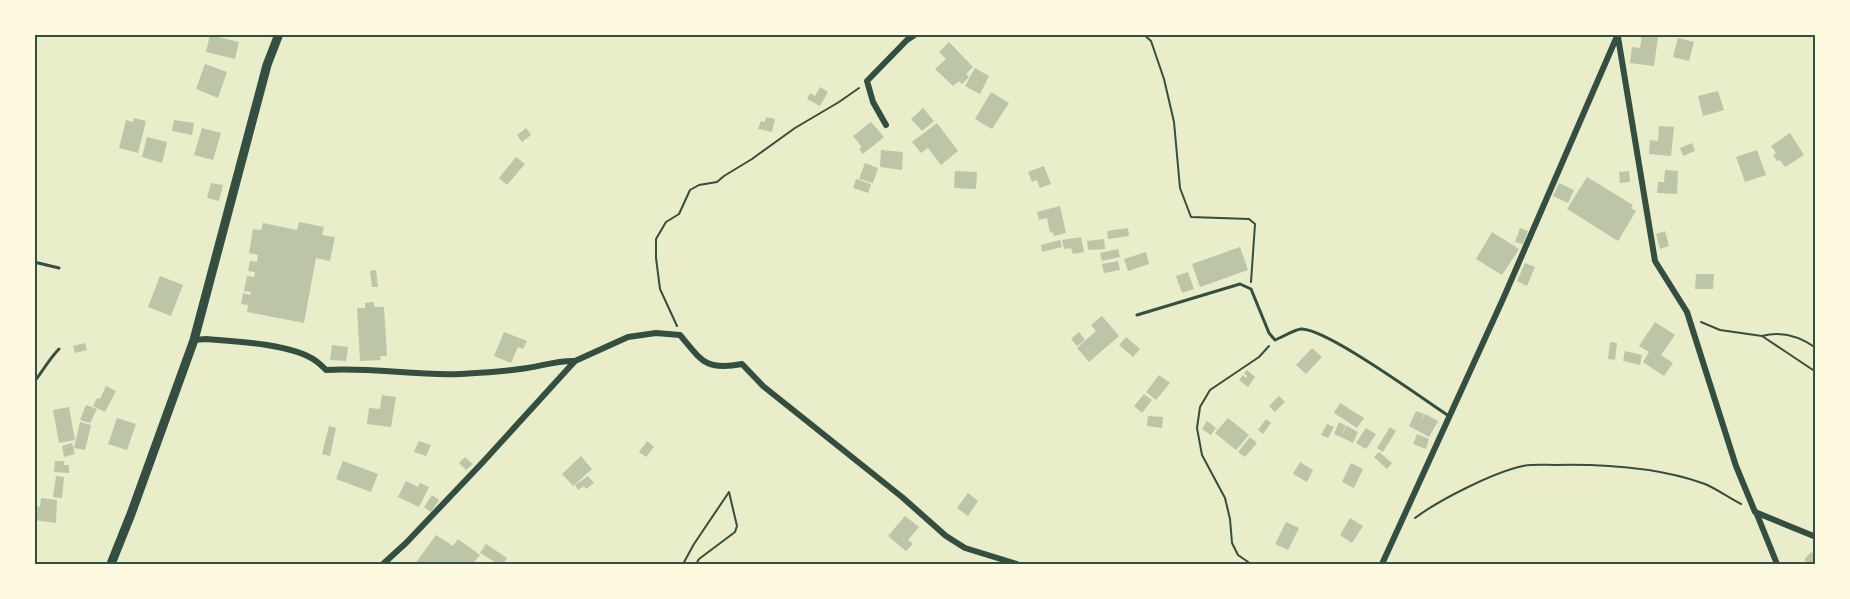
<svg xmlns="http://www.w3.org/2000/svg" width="1850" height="599" font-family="Karla,sans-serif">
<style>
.building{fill:#bcc5a7}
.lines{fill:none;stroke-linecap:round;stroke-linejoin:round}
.path{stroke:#344e41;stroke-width:2}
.service{stroke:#344e41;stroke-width:3}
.minor{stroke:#344e41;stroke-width:6}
.secondary{stroke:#344e41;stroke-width:9}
.neatline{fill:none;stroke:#344e41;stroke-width:2}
</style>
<rect width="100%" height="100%" fill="#e9edc9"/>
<path class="building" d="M 210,35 L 239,42 L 235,59 L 206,52 Z
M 1642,35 L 1658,37 L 1654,66 L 1630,63 L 1632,47 L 1640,48 Z
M 1678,38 L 1694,42 L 1689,61 L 1673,57 Z
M 949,42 L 973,67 L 966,74 L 969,77 L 962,84 L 959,81 L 953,86 L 935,69 L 946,59 L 939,52 Z
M 205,64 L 227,72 L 218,98 L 196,89 Z
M 975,68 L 989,76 L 980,94 L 965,86 Z
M 820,87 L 828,92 L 820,106 L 807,99 L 810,93 L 815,96 Z
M 1718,91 L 1724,110 L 1703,116 L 1698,96 Z
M 991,92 L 1009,103 L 992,129 L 975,119 Z
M 923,108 L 934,121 L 922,131 L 911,119 Z
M 766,117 L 775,119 L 772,132 L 758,129 L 761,121 L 765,122 Z
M 134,118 L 146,121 L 138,153 L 119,148 L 126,120 L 133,122 Z
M 174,120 L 194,123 L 192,135 L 172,131 Z
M 871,122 L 884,137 L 863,154 L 859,149 L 862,147 L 853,136 Z
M 937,123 L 958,151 L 941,165 L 928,148 L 921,153 L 912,142 Z
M 1659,126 L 1674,127 L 1671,156 L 1649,154 L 1650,140 L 1658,141 Z
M 202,128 L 221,133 L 213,160 L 194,155 Z
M 526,128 L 531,135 L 522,142 L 517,135 Z
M 1790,133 L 1804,155 L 1785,167 L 1780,160 L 1777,161 L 1773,155 L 1776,153 L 1771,146 Z
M 147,137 L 167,142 L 162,163 L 142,157 Z
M 1692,143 L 1695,151 L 1683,156 L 1680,148 Z
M 881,150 L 903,152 L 902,170 L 880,167 Z
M 1757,150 L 1766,175 L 1745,182 L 1736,157 Z
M 516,157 L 525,164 L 507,185 L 499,178 Z
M 865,163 L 878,168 L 873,183 L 859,179 Z
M 1044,166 L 1051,184 L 1040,188 L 1037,180 L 1032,182 L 1028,172 Z
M 1665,170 L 1678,171 L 1677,194 L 1657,193 L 1658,182 L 1664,182 Z
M 955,171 L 977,172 L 976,189 L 954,188 Z
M 1629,171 L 1630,182 L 1620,183 L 1619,172 Z
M 1587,177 L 1633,205 L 1631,208 L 1636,211 L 1618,241 L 1567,209 Z
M 856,179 L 871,184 L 868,193 L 853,188 Z
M 211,183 L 223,185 L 219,201 L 207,198 Z
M 1559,183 L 1574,190 L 1568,203 L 1553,196 Z
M 1060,206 L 1066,233 L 1054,236 L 1053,232 L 1050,233 L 1047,218 L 1039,220 L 1037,212 Z
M 299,222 L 324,227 L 322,235 L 335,237 L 330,261 L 316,258 L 304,323 L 247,312 L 248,305 L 241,304 L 243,293 L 250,295 L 251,292 L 244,291 L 247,276 L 254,277 L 255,272 L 248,271 L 250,261 L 257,262 L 258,255 L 249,253 L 253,229 L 261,230 L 263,223 L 297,230 Z
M 1128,228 L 1129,236 L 1108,239 L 1107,231 Z
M 1520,228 L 1528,231 L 1523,244 L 1515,242 Z
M 1665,231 L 1669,246 L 1660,249 L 1656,234 Z
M 1492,232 L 1519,249 L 1502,275 L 1476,259 Z
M 1081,237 L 1084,252 L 1073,254 L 1071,248 L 1064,249 L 1062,240 Z
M 1104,239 L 1105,249 L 1088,250 L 1087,241 Z
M 1060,240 L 1062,247 L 1042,252 L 1041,245 Z
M 1240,247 L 1248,270 L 1200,287 L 1192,264 Z
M 1118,249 L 1120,257 L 1102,261 L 1100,253 Z
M 1146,252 L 1149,264 L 1128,271 L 1124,259 Z
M 1118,261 L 1120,270 L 1104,273 L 1102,264 Z
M 1525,263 L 1535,267 L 1527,286 L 1517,281 Z
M 376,270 L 378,287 L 372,287 L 370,271 Z
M 1188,272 L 1194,289 L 1182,293 L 1176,276 Z
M 1696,274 L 1714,274 L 1713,289 L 1695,289 Z
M 160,276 L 183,285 L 171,316 L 148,307 Z
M 374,302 L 374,307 L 384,307 L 387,356 L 380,356 L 381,360 L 360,361 L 357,308 L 365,308 L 365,303 Z
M 1102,316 L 1119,336 L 1089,362 L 1077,348 L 1096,331 L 1091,325 Z
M 1655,322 L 1675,335 L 1661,355 L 1673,363 L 1664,376 L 1643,362 L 1649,352 L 1639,346 Z
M 504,332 L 527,341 L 523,349 L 518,347 L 511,363 L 494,356 Z
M 1079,332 L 1085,340 L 1077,346 L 1071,339 Z
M 1126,337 L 1140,349 L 1133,357 L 1119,345 Z
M 1610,342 L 1617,343 L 1615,360 L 1608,359 Z
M 85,343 L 87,350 L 75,353 L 73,346 Z
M 332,345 L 348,347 L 346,361 L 330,360 Z
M 1312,348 L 1322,357 L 1306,374 L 1296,365 Z
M 1625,351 L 1642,355 L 1640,365 L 1623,361 Z
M 1247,370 L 1255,377 L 1248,387 L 1239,380 L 1243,375 L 1246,378 L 1247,376 L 1244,373 Z
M 1159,375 L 1170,383 L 1156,400 L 1146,392 Z
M 106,386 L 116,391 L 105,412 L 93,406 L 97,398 L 100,399 Z
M 1144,394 L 1152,400 L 1142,413 L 1134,406 Z
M 382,395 L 396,397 L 391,427 L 367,424 L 369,408 L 380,409 Z
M 1279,396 L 1285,402 L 1275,412 L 1269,406 Z
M 1340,403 L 1364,418 L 1357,428 L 1334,413 Z
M 86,405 L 97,409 L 90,423 L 80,420 Z
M 69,407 L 75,440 L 59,443 L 53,410 Z
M 1416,411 L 1424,414 L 1420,423 L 1425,414 L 1438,421 L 1429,437 L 1409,426 Z
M 1148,416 L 1163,417 L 1162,428 L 1147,426 Z
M 117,418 L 136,424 L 127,450 L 108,444 Z
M 1228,418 L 1249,435 L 1236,450 L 1215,433 Z
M 1266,419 L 1271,423 L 1263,434 L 1258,430 Z
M 1207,421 L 1216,428 L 1211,435 L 1202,429 Z
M 80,422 L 91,425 L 85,450 L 74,448 Z
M 1339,422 L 1346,426 L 1341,437 L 1334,434 Z
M 1327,424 L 1334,427 L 1328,438 L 1321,435 Z
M 329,426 L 336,428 L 330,456 L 322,454 Z
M 1347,426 L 1358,432 L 1353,443 L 1341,437 Z
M 1390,427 L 1396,431 L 1383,452 L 1377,448 Z
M 1366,428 L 1376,434 L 1366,449 L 1356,443 Z
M 1417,434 L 1429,439 L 1426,449 L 1413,444 Z
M 1250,437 L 1257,443 L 1245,457 L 1238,452 Z
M 419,441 L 431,445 L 426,456 L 414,452 Z
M 647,441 L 654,447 L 646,457 L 639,452 Z
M 72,443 L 75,454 L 64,457 L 62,446 Z
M 1379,452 L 1392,463 L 1387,469 L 1374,457 Z
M 581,456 L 592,469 L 573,486 L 562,474 Z
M 465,457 L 473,464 L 466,470 L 459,463 Z
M 55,461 L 64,461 L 64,465 L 69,465 L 69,473 L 54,472 Z
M 343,461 L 378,474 L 371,492 L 336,479 Z
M 1300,462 L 1313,470 L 1307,482 L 1293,474 Z
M 1351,463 L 1363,469 L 1354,488 L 1342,482 Z
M 56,476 L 64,477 L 62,498 L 53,497 Z
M 588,476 L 594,483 L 586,489 L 584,486 L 578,490 L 575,485 Z
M 406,481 L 418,487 L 420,483 L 429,487 L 419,507 L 398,497 Z
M 968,493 L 978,501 L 968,516 L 957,508 Z
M 432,495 L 439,500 L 431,512 L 424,507 Z
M 41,498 L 57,500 L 56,523 L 34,520 L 36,506 L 40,507 Z
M 905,516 L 919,527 L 908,540 L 913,544 L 906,551 L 888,536 Z
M 1350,518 L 1363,526 L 1352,543 L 1340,535 Z
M 1286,522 L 1299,528 L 1288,550 L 1275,544 Z
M 436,535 L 453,546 L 458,539 L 480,555 L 473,564 L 415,564 Z
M 486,544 L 507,558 L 503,564 L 498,564 L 480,553 Z
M 1811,552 L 1816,555 L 1816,564 L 1807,564 L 1808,563 L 1804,560 Z"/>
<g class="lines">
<path class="path" d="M 1143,34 L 1151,41 L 1164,79 L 1174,122 L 1180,188 L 1191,217 L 1249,219 L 1255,224 L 1251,282
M 1701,322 L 1720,330 L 1762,336 L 1816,372
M 677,326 L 660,289 L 656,258 L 656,239 L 666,222 L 679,214 L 690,190 L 699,185 L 717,182 L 724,176 L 752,159 L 795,128 L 839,102 L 859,88
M 1762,336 C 1781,331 1799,336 1816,348
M 1415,518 C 1439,500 1494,472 1523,466 C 1533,464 1544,465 1555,465 C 1604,464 1658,467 1705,484 C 1717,489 1729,498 1741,504
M 683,564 L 694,544 L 729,492
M 696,564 L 699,559 L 735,532 L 737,526 L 729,492
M 1251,564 L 1238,555 L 1232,543 L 1230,519 L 1225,498 L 1202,455 L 1197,428 L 1200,407 L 1210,390 L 1259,357 L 1269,346"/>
<path class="service" d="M 34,262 L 59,268
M 1137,315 L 1240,284 L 1251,289 L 1269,333 L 1275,340 C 1283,337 1293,330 1301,329 C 1326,328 1423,399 1449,416
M 34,382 C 43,371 49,359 59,349"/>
<path class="minor" d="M 1618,37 L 1655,261 L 1687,312 L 1736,466 L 1755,512 L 1816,537
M 886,125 L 873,102 L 867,81 L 907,40 L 916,34
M 194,340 L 206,339 C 234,341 293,344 316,361 C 319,363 323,367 326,370 C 371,367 416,376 460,374 C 480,373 501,372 520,369 C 539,367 557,360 575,361
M 1756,512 L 1777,564
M 383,564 L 406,543 L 483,462 L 575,361 L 628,337 L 656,333 L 680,335 C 702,361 705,371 742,364 L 763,386 L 902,497 L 946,536 L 965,548 L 1017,564
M 1382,564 L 1503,299 L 1618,34"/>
<path class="secondary" d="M 111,564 L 131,514 L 194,340 L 267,65 L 279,34"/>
</g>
<rect width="1850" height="599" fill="none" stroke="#fefae0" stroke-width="72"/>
<rect x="36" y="36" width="1778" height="527" class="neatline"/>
</svg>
